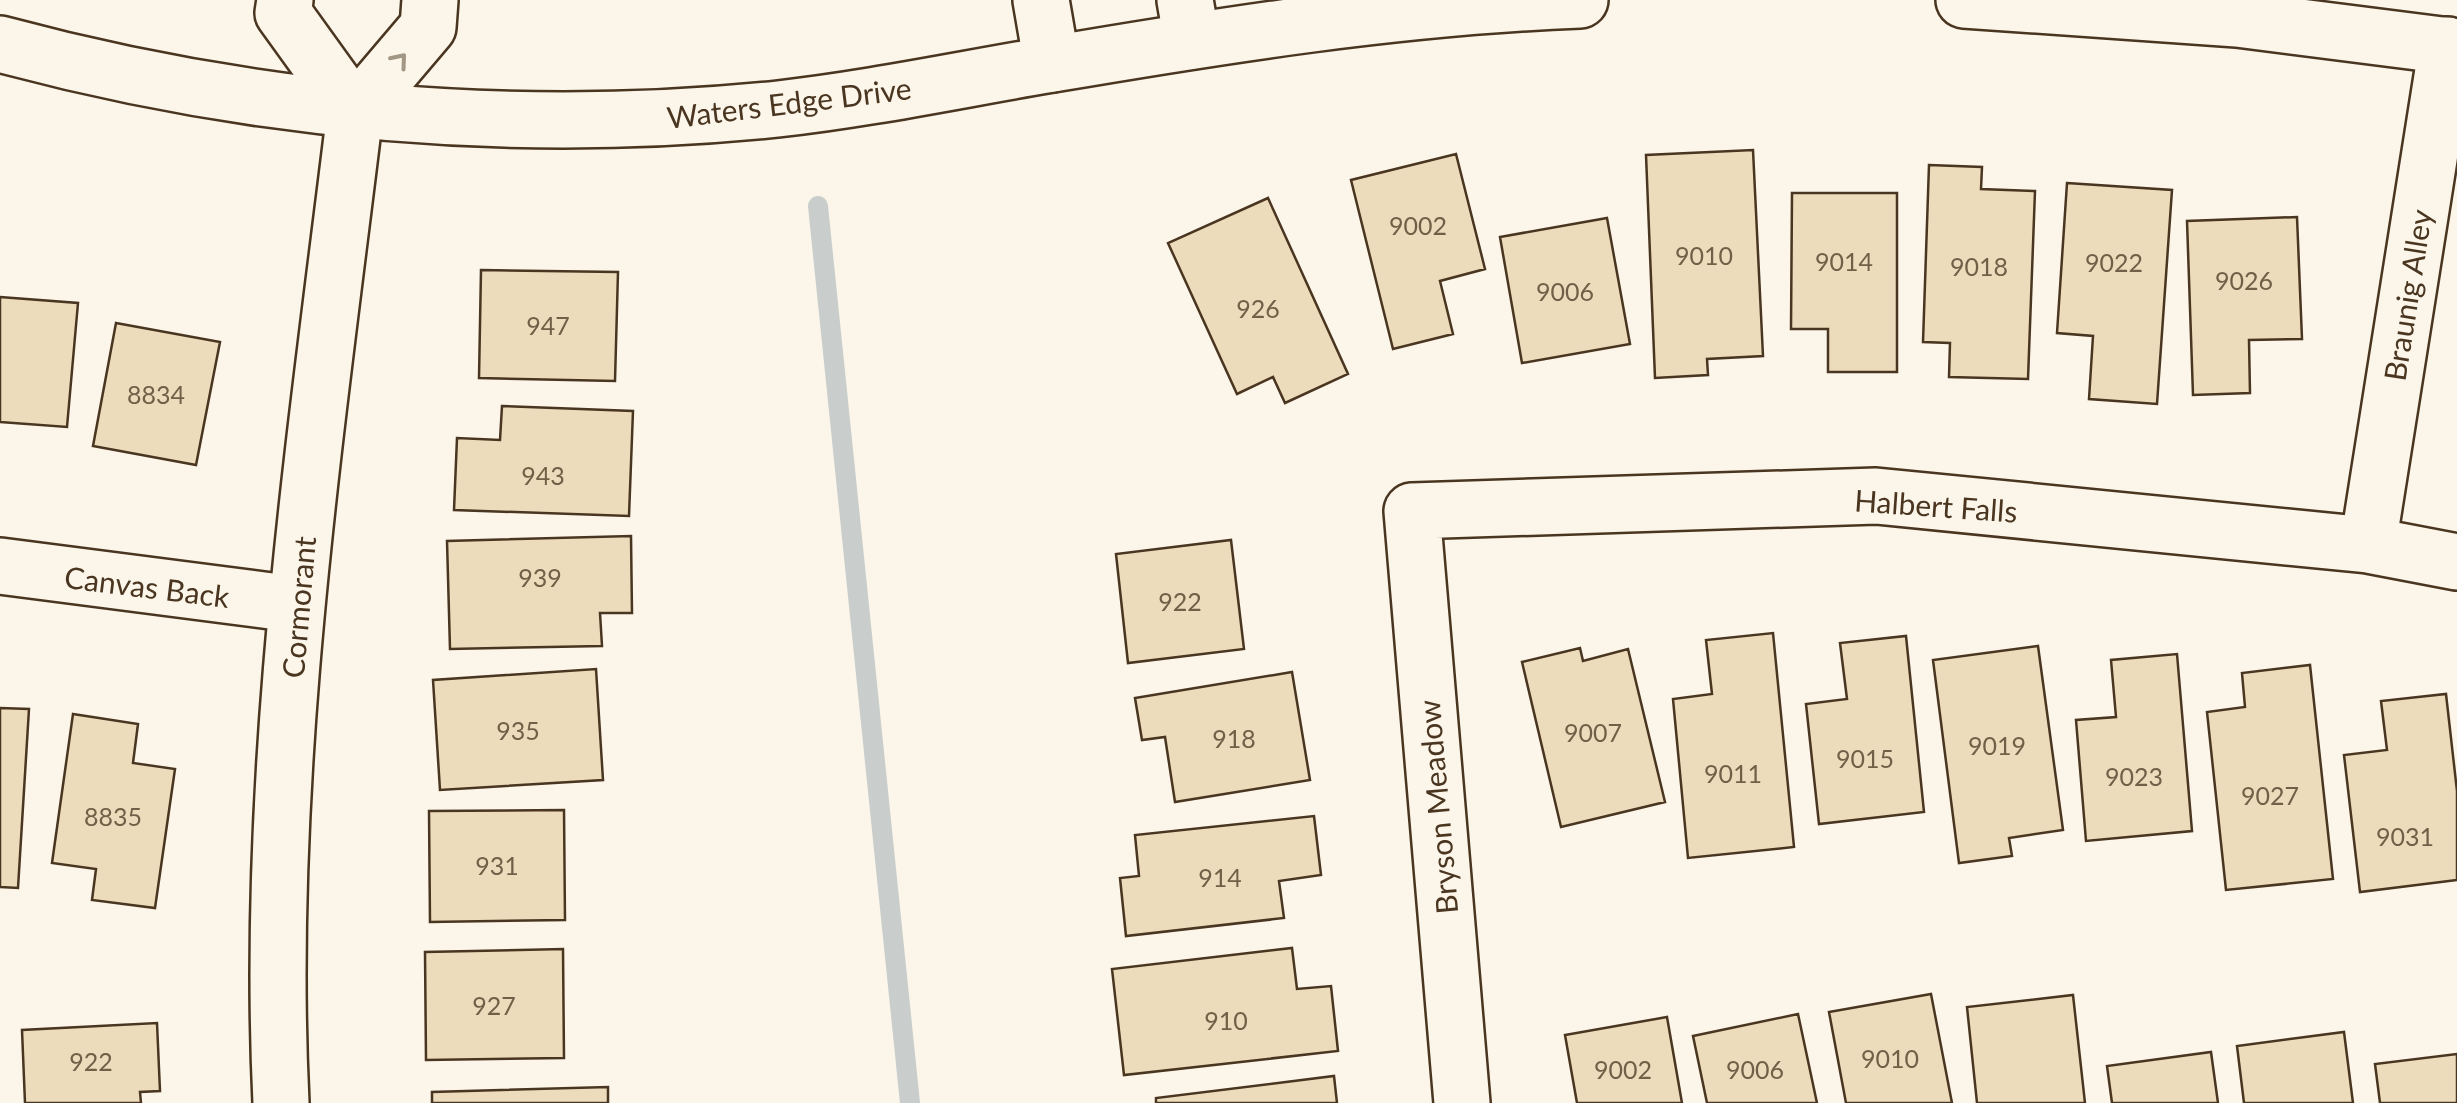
<svg xmlns="http://www.w3.org/2000/svg" width="2457" height="1103" font-family="Lato,sans-serif">
<style>
.lines{fill:none;stroke-linecap:round;stroke-linejoin:round}
.stream{stroke:#c9cecd;stroke-width:20}
.building{fill:#ecdcbc;stroke:#4a3520;stroke-width:2.5}
.street-casing{stroke:#4a3520;stroke-width:60}
.secondary-casing{stroke:#4a3520;stroke-width:60}
.street{stroke:#fbf6e9;stroke-width:55}
.secondary{stroke:#fbf6e9;stroke-width:55}
.oneway{stroke:#a29684}
.labels{text-anchor:middle;dominant-baseline:central;stroke-width:8;stroke-linejoin:round;paint-order:stroke}
.number-label{font-size:25px;fill:#725f47}
.street-label{font-size:30px;fill:#4a3520;stroke:#fbf6e9}
</style>
<rect width="100%" height="100%" fill="#fbf6e9"/>
<g class="lines">
<path class="stream" d="M 818,206 L 910,1103"/>
</g>
<path class="building" d="M 1753,150 L 1763,356 L 1707,359 L 1708,375 L 1655,378 L 1646,155 Z
M 1456,154 L 1485,269 L 1440,281 L 1453,334 L 1393,349 L 1351,180 Z
M 1929,165 L 1982,167 L 1981,189 L 2035,191 L 2028,379 L 1949,377 L 1950,343 L 1923,342 Z
M 2067,183 L 2172,190 L 2157,404 L 2089,399 L 2093,336 L 2057,333 Z
M 1792,193 L 1897,193 L 1897,372 L 1828,372 L 1828,329 L 1791,329 Z
M 1268,198 L 1348,374 L 1285,403 L 1273,377 L 1237,394 L 1168,243 Z
M 2297,217 L 2302,339 L 2249,340 L 2250,393 L 2193,395 L 2187,221 Z
M 1607,218 L 1630,344 L 1522,363 L 1500,237 Z
M 481,270 L 618,272 L 615,381 L 479,378 Z
M 0,297 L 78,303 L 67,427 L 0,422 Z
M 116,323 L 220,342 L 196,465 L 93,446 Z
M 502,406 L 633,411 L 629,516 L 454,510 L 457,438 L 500,440 Z
M 631,536 L 632,613 L 600,613 L 602,646 L 450,649 L 447,541 Z
M 1231,540 L 1244,649 L 1128,663 L 1116,554 Z
M 1773,633 L 1794,847 L 1688,858 L 1673,699 L 1712,694 L 1706,640 Z
M 1906,636 L 1924,812 L 1819,824 L 1806,704 L 1847,699 L 1840,643 Z
M 2038,646 L 2063,830 L 2009,838 L 2012,856 L 1959,863 L 1933,660 Z
M 1580,648 L 1583,661 L 1628,649 L 1665,802 L 1561,827 L 1522,662 Z
M 2177,654 L 2192,831 L 2086,841 L 2076,720 L 2116,717 L 2111,660 Z
M 2310,665 L 2333,879 L 2226,890 L 2207,712 L 2245,707 L 2242,673 Z
M 596,669 L 603,780 L 440,790 L 433,680 Z
M 1292,672 L 1310,780 L 1175,802 L 1165,737 L 1142,740 L 1135,698 Z
M 2446,694 L 2457,791 L 2457,880 L 2360,892 L 2344,755 L 2387,750 L 2381,701 Z
M 0,708 L 29,709 L 18,888 L 0,887 Z
M 73,714 L 138,724 L 133,763 L 175,769 L 155,908 L 92,900 L 96,869 L 52,863 Z
M 564,810 L 565,920 L 430,922 L 429,811 Z
M 1314,816 L 1321,875 L 1279,881 L 1284,918 L 1126,936 L 1120,878 L 1139,876 L 1135,835 Z
M 1292,948 L 1297,989 L 1331,986 L 1338,1051 L 1124,1075 L 1112,969 Z
M 563,949 L 564,1058 L 426,1060 L 425,952 Z
M 1931,994 L 1952,1103 L 1846,1103 L 1829,1012 Z
M 2073,995 L 2085,1103 L 1977,1103 L 1967,1007 Z
M 1798,1014 L 1817,1103 L 1707,1103 L 1693,1036 Z
M 1667,1017 L 1682,1103 L 1577,1103 L 1565,1035 Z
M 157,1023 L 160,1091 L 140,1092 L 141,1103 L 25,1103 L 22,1030 Z
M 2344,1032 L 2353,1103 L 2244,1103 L 2237,1046 Z
M 2211,1052 L 2218,1103 L 2112,1103 L 2107,1066 Z
M 2457,1054 L 2457,1103 L 2380,1103 L 2375,1064 Z
M 1334,1076 L 1337,1103 L 1156,1103 L 1156,1098 Z
M 608,1087 L 608,1103 L 432,1103 L 432,1092 Z"/>
<g class="lines">
<g class="street-casing">
<path id="street" d="M 285,0 L 283,13 L 355,113
M 1041,0 L 1052,64
M 1185,0 L 1192,41
M 355,113 L 428,27 L 430,0
M 2368,545 L 2447,45
M 0,566 L 294,604
M 281,1103 C 265,771 315,441 355,113
M 1462,1103 L 1412,511 L 1876,496 L 2368,545 L 2457,562"/>
</g>
<g class="secondary-casing">
<path id="secondary" d="M 1964,0 L 2237,19 L 2457,47
M 0,44 C 256,113 514,136 778,109 C 868,99 958,80 1047,65 C 1223,35 1401,7 1580,0"/>
</g>
<use href="#street" class="street"/>
<use href="#secondary" class="secondary"/>
</g>
<defs><path id="oneway-chevron" d="M-2-3.5L2.5 0L-2 3.5" fill="none" stroke-width="1.6" stroke-linecap="round" stroke-linejoin="round" transform="scale(2.5)"/></defs>
<use class="oneway" href="#oneway-chevron" transform="translate(400 60) rotate(-50)"/>
<g class="labels">
<g class="number-label">
<text x="1418" y="225">9002</text>
<text x="1704" y="255">9010</text>
<text x="1844" y="261">9014</text>
<text x="2114" y="262">9022</text>
<text x="1979" y="266">9018</text>
<text x="2244" y="280">9026</text>
<text x="1565" y="291">9006</text>
<text x="1258" y="308">926</text>
<text x="548" y="325">947</text>
<text x="156" y="394">8834</text>
<text x="543" y="475">943</text>
<text x="540" y="577">939</text>
<text x="1180" y="601">922</text>
<text x="518" y="730">935</text>
<text x="1593" y="732">9007</text>
<text x="1234" y="738">918</text>
<text x="1997" y="745">9019</text>
<text x="1865" y="758">9015</text>
<text x="1733" y="773">9011</text>
<text x="2134" y="776">9023</text>
<text x="2270" y="795">9027</text>
<text x="113" y="816">8835</text>
<text x="2405" y="836">9031</text>
<text x="497" y="865">931</text>
<text x="1220" y="877">914</text>
<text x="494" y="1005">927</text>
<text x="1226" y="1020">910</text>
<text x="1890" y="1058">9010</text>
<text x="91" y="1061">922</text>
<text x="1623" y="1069">9002</text>
<text x="1755" y="1069">9006</text>
</g>
<g class="street-label">
<text transform="translate(789 102) rotate(-7)">Waters Edge Drive</text>
<text transform="translate(2407 295) rotate(-81)">Braunig Alley</text>
<text transform="translate(1936 505) rotate(4)">Halbert Falls</text>
<text transform="translate(147 586) rotate(7)">Canvas Back</text>
<text transform="translate(298 607) rotate(-85)">Cormorant</text>
<text transform="translate(1437 807) rotate(-95)">Bryson Meadow</text>
</g>
</g>
</svg>
